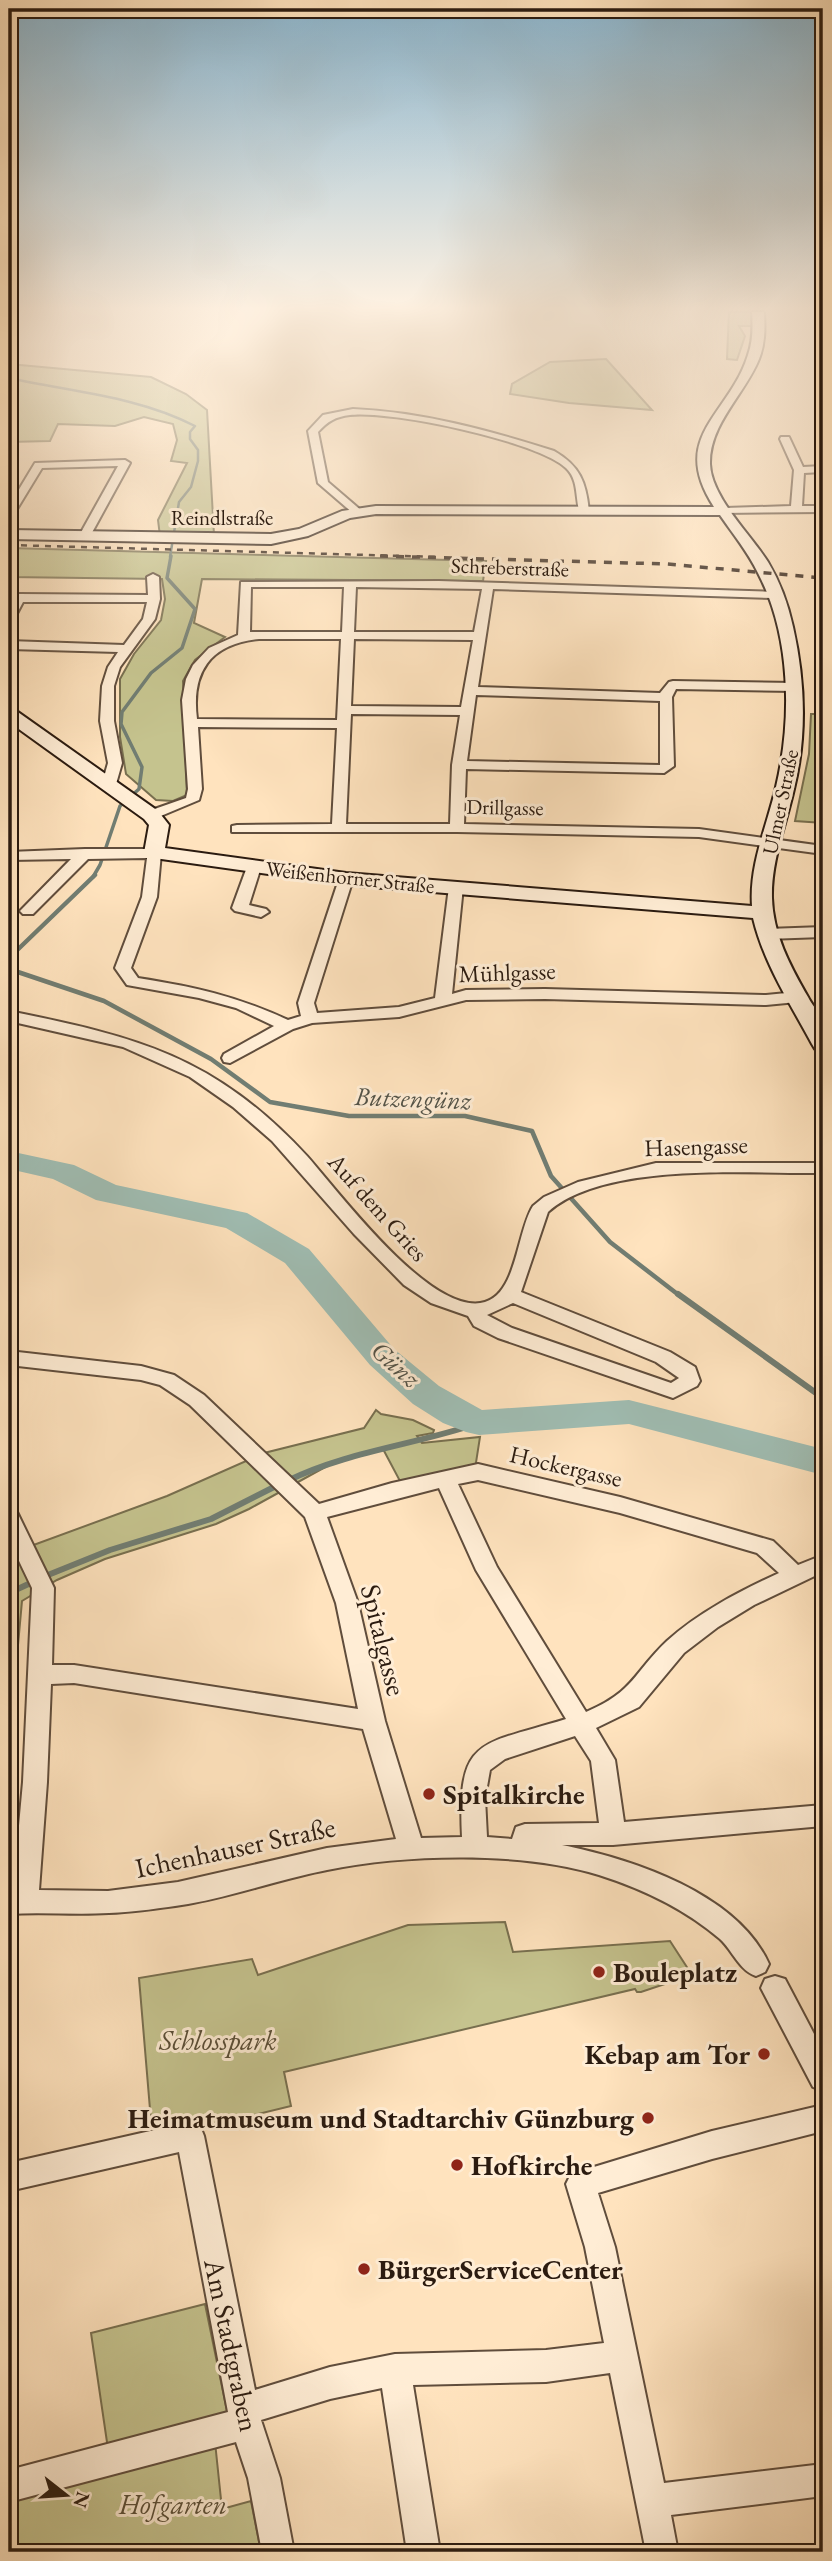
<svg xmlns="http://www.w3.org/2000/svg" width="832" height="2561" font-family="'EB Garamond',serif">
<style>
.green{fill:#c5c38e;stroke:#786f4f;stroke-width:2}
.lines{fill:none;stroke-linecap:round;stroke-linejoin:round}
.stream-far3{stroke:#717d72;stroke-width:2.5}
.stream-far2{stroke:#717d72;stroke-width:3.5}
.stream-far1{stroke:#717d72;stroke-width:4.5}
.stream{stroke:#717d72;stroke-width:6}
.river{fill:#a0beb4;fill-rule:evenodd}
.street-casing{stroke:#604d3c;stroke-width:4}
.secondary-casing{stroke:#2b1b10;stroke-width:4}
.street{fill:#ffedd5;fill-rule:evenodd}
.secondary{fill:#ffedd5;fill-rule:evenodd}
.rail-far1{stroke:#2b1b10;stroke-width:2.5;stroke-dasharray:6 6;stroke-linecap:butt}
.rail{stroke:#2b1b10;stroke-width:3.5;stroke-dasharray:8 8;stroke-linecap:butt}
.poi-dot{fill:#8f2418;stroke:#ffedd5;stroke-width:2.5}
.labels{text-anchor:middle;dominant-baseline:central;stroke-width:6;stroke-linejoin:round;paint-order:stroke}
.far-street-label{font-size:21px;fill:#2b1b10;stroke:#ffedd5}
.street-label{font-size:24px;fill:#2b1b10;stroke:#ffedd5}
.water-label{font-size:26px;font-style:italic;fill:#545449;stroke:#ffedd5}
.near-street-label{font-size:28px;fill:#2b1b10;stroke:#ffedd5}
.near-poi-label{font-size:28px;font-weight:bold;fill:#2b1b10;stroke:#ffedd5;text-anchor:start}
.near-park-label{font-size:28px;font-style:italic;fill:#594d36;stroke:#ffedd5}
</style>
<rect width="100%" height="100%" fill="#ffe3be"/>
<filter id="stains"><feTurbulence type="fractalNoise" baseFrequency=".00286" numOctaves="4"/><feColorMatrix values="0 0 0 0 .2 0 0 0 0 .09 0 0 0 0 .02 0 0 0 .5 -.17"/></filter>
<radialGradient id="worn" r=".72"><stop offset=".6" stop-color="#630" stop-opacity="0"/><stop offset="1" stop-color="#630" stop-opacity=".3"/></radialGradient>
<path class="green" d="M 729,312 L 754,312 L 756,326 L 739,326 L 745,336 L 737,360 L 727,359 Z
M 606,359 L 652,410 L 569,403 L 510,394 L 512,384 L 550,362 Z
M 9,364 L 151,377 L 186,394 L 207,410 L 214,535 L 160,536 L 158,520 L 187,463 L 171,461 L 177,440 L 173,424 L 144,417 L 115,426 L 58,424 L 50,441 L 9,442 Z
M 9,548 L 486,561 L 483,581 L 202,579 L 194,623 L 225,637 L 195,660 L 183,681 L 187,795 L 173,801 L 156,800 L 126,774 L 120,737 L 120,679 L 134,654 L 161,620 L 165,599 L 162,579 L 9,577 Z
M 811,714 L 823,714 L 823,823 L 795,821 L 809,754 Z
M 376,1410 L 381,1414 L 413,1420 L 434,1430 L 433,1433 L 417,1436 L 422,1443 L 480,1437 L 475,1469 L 401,1483 L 383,1449 L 338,1460 L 249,1509 L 216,1524 L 105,1559 L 57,1580 L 22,1601 L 12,1711 L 9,1712 L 9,1554 L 167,1496 L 264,1453 L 364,1428 Z
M 505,1922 L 513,1952 L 670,1941 L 692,1975 L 641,1992 L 637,1992 L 635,1989 L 284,2072 L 291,2106 L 234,2120 L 152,2133 L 139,1978 L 252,1959 L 258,1975 L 408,1925 Z
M 205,2304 L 227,2411 L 219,2419 L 108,2449 L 91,2333 Z
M 215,2442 L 222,2509 L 251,2501 L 261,2552 L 9,2552 L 9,2502 Z"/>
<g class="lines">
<path class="stream-far3" d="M 9,378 C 72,392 137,396 195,426 L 190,432 L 190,439 L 198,450 L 198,461 L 191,487 L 179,502 L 170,557"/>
<path class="stream-far2" d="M 93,877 L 100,865 L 120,806 L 139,789 L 142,767 L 121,724 L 122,712 L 151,673 L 182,648 L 195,609 L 167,578 L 171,556"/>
<path class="stream-far1" d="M 9,958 L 95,875
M 9,969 L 104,1001 L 211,1059 L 270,1102 L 349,1116 L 465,1116 L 532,1131 L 551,1176 L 610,1242 L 680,1296"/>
<path class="stream" d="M 678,1294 L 823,1398
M 287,1481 C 348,1451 415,1445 479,1423
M 43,1577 L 110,1550 L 211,1519 L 278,1485
M 9,1593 L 35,1581"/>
<path class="river" d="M 9,1151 L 74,1165 L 116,1185 L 247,1213 L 309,1249 L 394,1349 L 439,1386 L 482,1410 L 629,1400 L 823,1449 L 823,1475 L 629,1424 L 479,1435 L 466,1432 L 443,1423 L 413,1404 L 370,1365 L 285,1263 L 226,1228 L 96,1200 L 53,1179 L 9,1169 Z"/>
<g class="street-casing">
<path id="street" d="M 353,409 C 422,412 488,430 554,451 C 580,466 586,482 589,511 L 580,513 C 575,499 579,480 566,468 C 538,441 390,410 350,415 C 335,417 328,421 318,432 L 328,482 L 363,512 L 354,514 L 318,483 L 308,431 L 323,415 Z
M 781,437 L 789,437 L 803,467 L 823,466 L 823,472 L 804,473 L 802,506 L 823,506 L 823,512 L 721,513 L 720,511 L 725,508 L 791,506 L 794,470 L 780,439 Z
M 125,460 L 130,463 L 89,538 L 79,536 L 118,466 L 42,468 L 14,514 L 9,517 L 9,506 L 35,463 Z
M 153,574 L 159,577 L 160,599 L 155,619 L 120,667 L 114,686 L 114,721 L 122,763 L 116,784 L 109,788 L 102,784 L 108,763 L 100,721 L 102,686 L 108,667 L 118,652 L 9,649 L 9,641 L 124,645 L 143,619 L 147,602 L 23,602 L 13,621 L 9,622 L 9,607 L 15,596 L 19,594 L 148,595 L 147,577 Z
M 241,582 L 439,581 L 777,592 L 779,594 L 773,598 L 493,589 L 478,687 L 660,693 L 669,682 L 673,681 L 794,683 L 800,687 L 794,691 L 676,689 L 672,697 L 674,766 L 664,773 L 466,769 L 464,824 L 699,829 L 823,846 L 823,854 L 699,837 L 457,832 L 232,832 L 232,826 L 237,825 L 332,824 L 337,728 L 198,727 L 202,789 L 199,800 L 156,818 L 146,818 L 146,812 L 186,798 L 188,789 L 182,700 L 186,679 L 193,665 L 209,648 L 238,635 ZM 251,587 L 344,587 L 342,632 L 250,632 ZM 356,587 L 482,589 L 474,632 L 354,632 ZM 259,639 L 341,639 L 337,720 L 197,719 C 191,672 210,644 259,639 ZM 354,639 L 473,640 L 461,707 L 351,706 ZM 476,695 L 660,701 L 660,765 L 467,761 ZM 351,714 L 460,715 L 452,765 L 450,824 L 346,824 Z
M 85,849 L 154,849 L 161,853 L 157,897 L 131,968 L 138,978 C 195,987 236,996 288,1020 L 301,1016 L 298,1003 L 339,879 L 346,875 L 353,879 L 314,1003 L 317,1013 L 399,1007 L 435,998 L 449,887 L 456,883 L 463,887 L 452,994 L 466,990 L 545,989 L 766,995 L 797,992 L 805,997 L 797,1002 L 766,1005 L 545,999 L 466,1000 L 399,1017 L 312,1023 L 293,1029 L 230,1063 L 224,1062 L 222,1058 L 224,1054 L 274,1026 L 236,1008 L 199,998 L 127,985 L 115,968 L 142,897 L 147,858 L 88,859 L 33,914 L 23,914 L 20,911 L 71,859 L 9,860 L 9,852 Z
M 254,863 L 261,867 L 249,905 L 266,909 L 269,912 L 261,917 L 235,911 L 232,908 L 247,867 Z
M 823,927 L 823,937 L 767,939 L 759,934 L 767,929 Z
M 9,1011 C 138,1037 214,1056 307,1156 C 339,1192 432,1318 485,1302 C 517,1293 517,1231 533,1206 L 544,1197 L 578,1182 L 656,1163 L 823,1163 L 823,1173 C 749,1174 605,1161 548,1212 L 521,1292 L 670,1352 L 695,1367 L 700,1381 L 697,1386 L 673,1398 L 498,1338 L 474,1326 L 468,1316 L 431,1303 L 404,1285 L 354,1234 L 272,1141 L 233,1107 L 190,1077 L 123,1047 L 9,1021 ZM 513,1303 L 656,1362 L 679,1378 L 671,1383 L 512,1328 L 487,1315 Z
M 9,1351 L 141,1366 L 174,1375 L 204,1395 L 319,1504 L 392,1483 L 478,1464 L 620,1497 L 773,1541 L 798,1565 L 823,1555 L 823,1572 L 754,1605 L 718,1627 L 684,1653 L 639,1707 L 596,1728 L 615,1760 L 624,1822 L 823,1805 L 823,1826 L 613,1845 L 562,1845 C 632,1859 737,1893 769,1964 L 765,1972 L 756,1976 C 739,1970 733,1951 720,1939 C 685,1909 643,1889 599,1875 C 521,1851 406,1854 327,1870 C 280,1879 235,1896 188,1904 C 162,1908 135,1912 109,1913 C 76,1915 42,1912 9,1914 L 9,1892 L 13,1891 L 23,1782 L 32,1588 L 9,1540 L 9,1510 L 17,1512 L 54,1588 L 52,1665 L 74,1665 L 358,1709 L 336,1603 L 305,1517 L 190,1405 L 160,1385 L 141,1380 L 9,1365 ZM 478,1480 L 620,1513 L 757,1553 L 779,1573 C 740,1591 699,1612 667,1641 C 633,1673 635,1691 586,1712 L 497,1567 L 458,1484 ZM 439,1488 L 476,1570 L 566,1719 C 479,1746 457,1736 462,1837 L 421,1838 L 385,1721 L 358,1603 L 327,1517 ZM 74,1683 L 363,1729 L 396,1839 L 327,1848 L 178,1882 L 108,1891 L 39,1890 L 47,1782 L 51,1684 ZM 575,1736 L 591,1761 L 599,1823 L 525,1824 L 516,1827 L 512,1839 L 487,1837 L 485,1798 L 490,1770 L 505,1759 Z
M 775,1976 L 785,1979 L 823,2051 L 823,2091 L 813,2087 L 761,1988 L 765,1979 Z
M 823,2105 L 823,2131 L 712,2159 L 598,2193 L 615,2247 L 664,2483 L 823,2464 L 823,2496 L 671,2515 L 678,2552 L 646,2552 L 610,2373 L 546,2382 L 413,2385 L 440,2552 L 407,2552 L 382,2388 L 330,2399 L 261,2420 L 280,2478 L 294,2552 L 262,2552 L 248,2478 L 236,2442 L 9,2502 L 9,2470 L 228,2412 L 179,2152 L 9,2191 L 9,2163 L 190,2122 L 200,2126 L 204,2136 L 255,2390 L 330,2367 L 395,2354 L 546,2350 L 604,2343 L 585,2247 L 566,2184 L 571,2174 L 712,2131 Z"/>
</g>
<g class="secondary-casing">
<path id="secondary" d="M 752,312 L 764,312 C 765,329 765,344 759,359 C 745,394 709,424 710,464 C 711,497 751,535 768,562 C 780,582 788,604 793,627 C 805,680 807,736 794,789 C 786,825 771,861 772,898 C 773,934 790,966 808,997 C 812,1005 821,1015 823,1024 C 825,1032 823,1043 823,1051 L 815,1049 L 812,1044 C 790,1003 764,964 753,918 L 346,885 L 147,857 L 144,853 L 149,825 L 144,819 L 9,722 L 9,709 L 15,710 L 158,811 L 169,825 L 165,848 L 346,873 L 752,906 C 749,865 767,826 776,787 C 792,719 791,636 758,573 C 748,552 733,534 720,515 L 376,514 L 350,518 L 308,536 L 271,544 L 9,539 L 9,530 L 271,534 L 299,529 L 342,511 L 376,506 L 714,507 C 668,436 729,416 748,355 C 753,341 753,327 752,312 Z"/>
</g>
<use href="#street" class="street"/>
<use href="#secondary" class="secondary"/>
<path class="rail-far1" d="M 9,545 L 440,557"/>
<path class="rail" d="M 380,556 L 667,564 L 823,578"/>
</g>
<linearGradient id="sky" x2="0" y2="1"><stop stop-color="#8bb8d3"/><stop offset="0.46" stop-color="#fff2e2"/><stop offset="1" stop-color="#fff2e2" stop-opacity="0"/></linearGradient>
<rect width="832" height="671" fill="url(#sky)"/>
<g class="poi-dot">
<circle cx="429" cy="1794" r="7"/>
<circle cx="599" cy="1972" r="7"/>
<circle cx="764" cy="2054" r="7"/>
<circle cx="648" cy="2118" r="7"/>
<circle cx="457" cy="2165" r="7"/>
<circle cx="364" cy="2269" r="7"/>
</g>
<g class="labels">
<g class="far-street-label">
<text x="222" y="517">Reindlstraße</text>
<text transform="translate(510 567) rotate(2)">Schreberstraße</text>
<text transform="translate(780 802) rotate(-78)">Ulmer Straße</text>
<text transform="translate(505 807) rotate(1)">Drillgasse</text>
<text transform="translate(350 877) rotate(6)">Weißenhorner Straße</text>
</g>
<g class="street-label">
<text transform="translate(507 972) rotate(-2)">Mühlgasse</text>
<text transform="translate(696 1146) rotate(-2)">Hasengasse</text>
<text transform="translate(378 1207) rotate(48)">Auf dem Gries</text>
<text transform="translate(566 1466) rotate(13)">Hockergasse</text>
</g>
<g class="water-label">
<text transform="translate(413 1098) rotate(2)">Butzengünz</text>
<text transform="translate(396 1364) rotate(41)">Günz</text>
</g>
<g class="near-street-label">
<text transform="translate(384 1640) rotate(76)">Spitalgasse</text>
<text transform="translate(235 1847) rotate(-12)">Ichenhauser Straße</text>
<text transform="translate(232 2345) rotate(78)">Am Stadtgraben</text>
</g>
<g class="near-poi-label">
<text x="443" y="1794">Spitalkirche</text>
<text x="613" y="1972">Bouleplatz</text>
<text x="750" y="2054" text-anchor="end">Kebap am Tor</text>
<text x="634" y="2118" text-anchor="end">Heimatmuseum und Stadtarchiv Günzburg</text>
<text x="471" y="2165">Hofkirche</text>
<text x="378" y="2269">BürgerServiceCenter</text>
</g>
<g class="near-park-label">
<text x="218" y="2040">Schlosspark</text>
<text x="173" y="2504">Hofgarten</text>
</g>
</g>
<rect width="832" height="2561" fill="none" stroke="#ffe3be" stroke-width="35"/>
<rect x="10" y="10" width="811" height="2540" fill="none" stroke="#2b1b10" stroke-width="3.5"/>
<rect x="18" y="18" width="797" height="2526" fill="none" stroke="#2b1b10" stroke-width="2"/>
<g transform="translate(66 2495) rotate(107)" stroke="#ffedd5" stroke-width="5" paint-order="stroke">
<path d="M0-5L12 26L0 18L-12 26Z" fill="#2b1b10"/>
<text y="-10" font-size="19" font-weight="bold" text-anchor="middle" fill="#2b1b10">N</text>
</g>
<rect width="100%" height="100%" filter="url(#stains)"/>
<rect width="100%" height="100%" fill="url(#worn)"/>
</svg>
